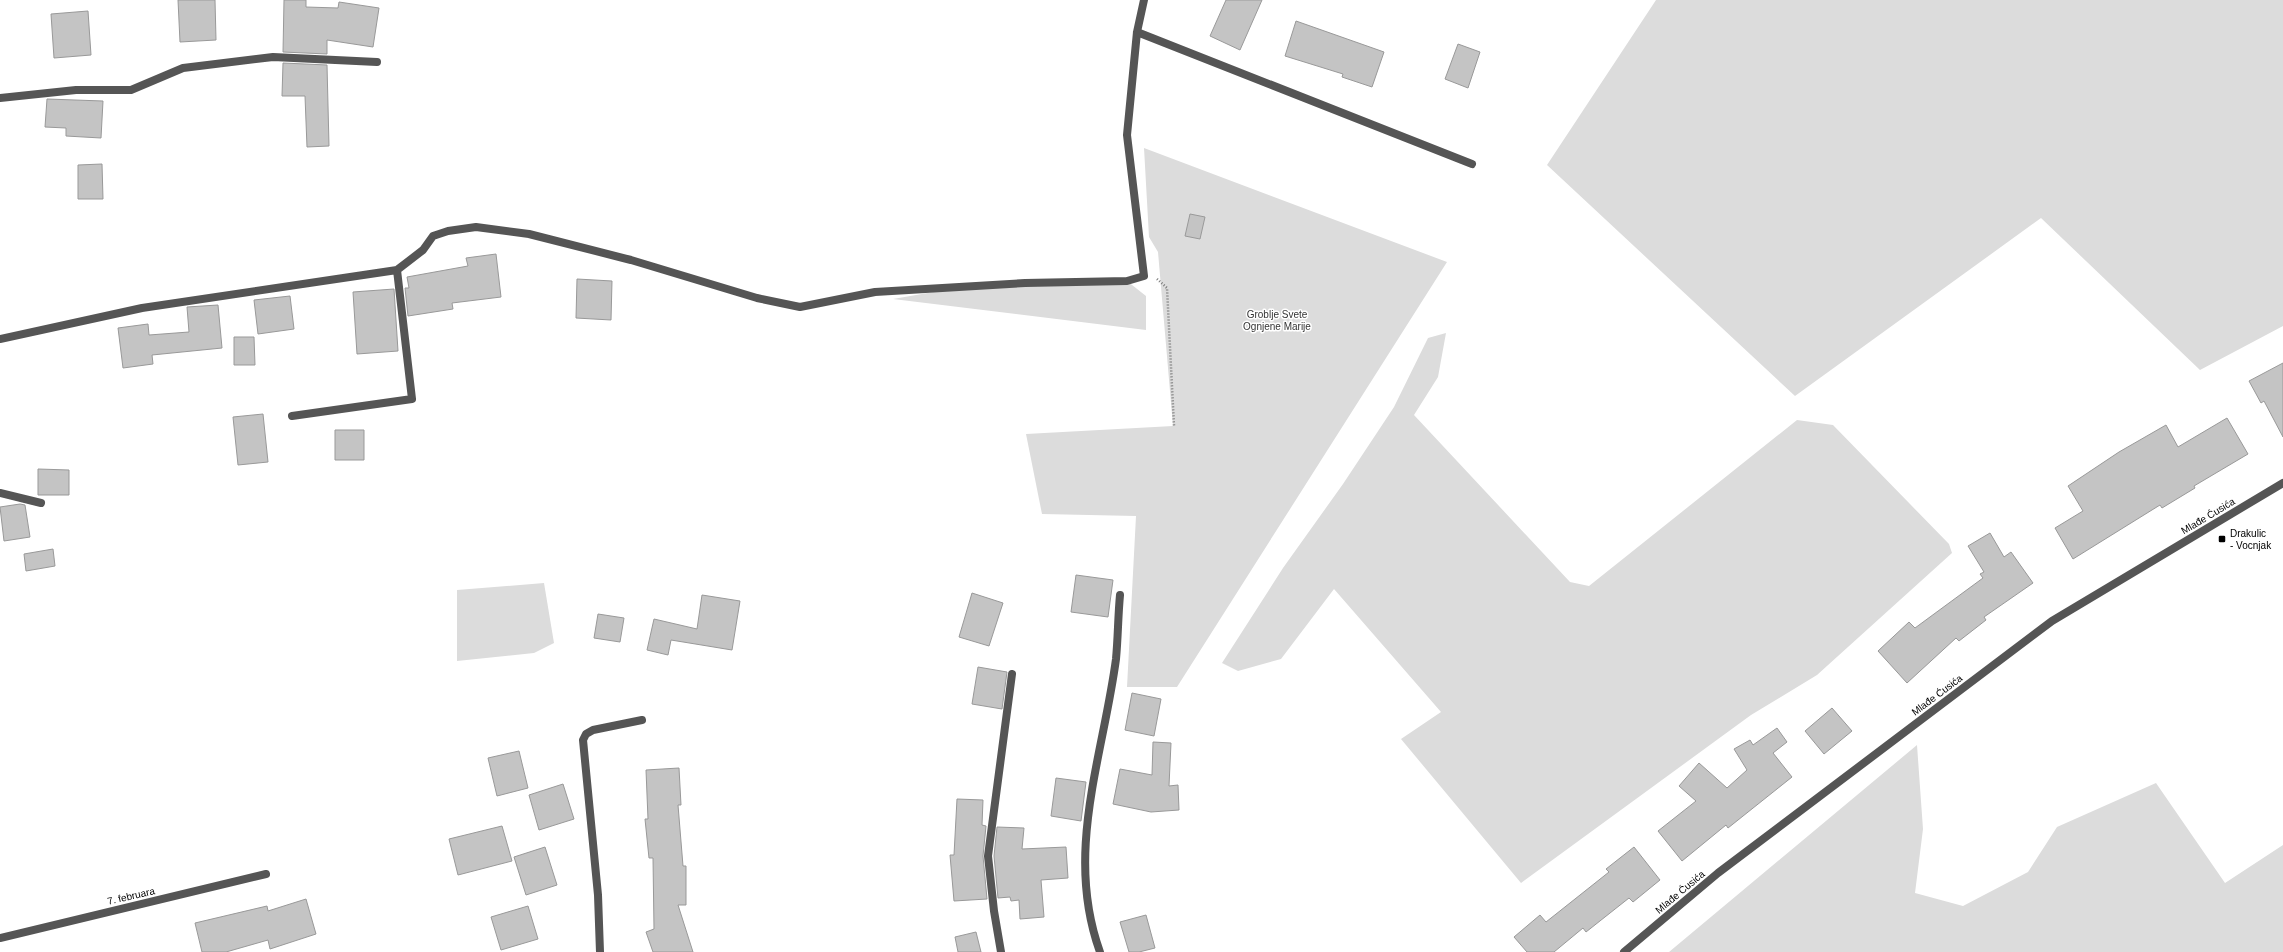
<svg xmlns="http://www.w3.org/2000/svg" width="2283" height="952" font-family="Helvetica,sans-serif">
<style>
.green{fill:#dcdcdc}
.building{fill:#c4c4c4;stroke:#999}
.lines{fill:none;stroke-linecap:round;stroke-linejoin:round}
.path{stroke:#777;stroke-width:2.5;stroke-dasharray:1 2;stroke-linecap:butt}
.minor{stroke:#555;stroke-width:8}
.tertiary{stroke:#555;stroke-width:8}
.poi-dot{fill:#000;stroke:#fff;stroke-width:1.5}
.labels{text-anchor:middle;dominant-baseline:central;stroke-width:3;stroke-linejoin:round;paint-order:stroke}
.park-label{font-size:10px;fill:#333;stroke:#fff}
.street-label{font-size:10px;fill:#000;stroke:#fff}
.poi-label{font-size:10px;fill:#000;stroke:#fff;text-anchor:start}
</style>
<rect width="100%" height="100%" fill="#fff"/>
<path class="green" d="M 1656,0 L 2283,0 L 2283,326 L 2200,370 L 2041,218 L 1795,396 L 1547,165 Z
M 1144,148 L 1447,262 L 1177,687 L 1127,687 L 1136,516 L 1042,514 L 1026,434 L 1173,426 L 1158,252 L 1149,237 Z
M 1127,281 L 1146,296 L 1146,330 L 893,299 L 968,286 Z
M 1446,333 L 1438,377 L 1414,415 L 1570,582 L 1589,586 L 1797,420 L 1833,425 L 1949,544 L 1952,553 L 1817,675 L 1751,715 L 1521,883 L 1401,739 L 1441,712 L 1334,589 L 1281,659 L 1238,671 L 1222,663 L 1283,568 L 1343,484 L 1394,407 L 1428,338 Z
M 544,583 L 554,643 L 534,653 L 457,661 L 457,590 Z
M 1917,745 L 1923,829 L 1915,893 L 1963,906 L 2028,872 L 2057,827 L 2156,783 L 2225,883 L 2283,845 L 2283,952 L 1669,952 Z"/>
<path class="building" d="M 178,0 L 215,0 L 216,40 L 180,42 Z
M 284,0 L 306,0 L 306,7 L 338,8 L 339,2 L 379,8 L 373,47 L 327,40 L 327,54 L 283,52 Z
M 1226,0 L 1262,0 L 1240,50 L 1210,36 Z
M 88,11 L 91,55 L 54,58 L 51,14 Z
M 1296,21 L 1384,52 L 1372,87 L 1342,77 L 1343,74 L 1285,56 Z
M 1458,44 L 1480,52 L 1468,88 L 1445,79 Z
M 283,63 L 327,65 L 329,146 L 307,147 L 305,96 L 282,96 Z
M 47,99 L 103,101 L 101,138 L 66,136 L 66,128 L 45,127 Z
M 102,164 L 103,199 L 78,199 L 78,165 Z
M 1190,214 L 1205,217 L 1200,239 L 1185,236 Z
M 496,254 L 501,297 L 452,303 L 453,309 L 408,316 L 405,288 L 409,288 L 407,277 L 468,266 L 466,258 Z
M 577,279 L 612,281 L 611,320 L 576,318 Z
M 394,289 L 398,351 L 357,354 L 353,292 Z
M 290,296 L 294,329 L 258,334 L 254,300 Z
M 218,305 L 222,348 L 152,355 L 153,364 L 123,368 L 118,328 L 148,324 L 149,335 L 189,332 L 187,307 Z
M 234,337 L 254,337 L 255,365 L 234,365 Z
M 2283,363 L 2283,437 L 2264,401 L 2261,403 L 2249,381 Z
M 263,414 L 268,462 L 238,465 L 233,417 Z
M 2227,418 L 2248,454 L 2194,486 L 2195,488 L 2162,508 L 2160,505 L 2073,559 L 2055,528 L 2083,511 L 2068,486 L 2119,452 L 2166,425 L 2178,447 Z
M 335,430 L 364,430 L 364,460 L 335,460 Z
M 38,469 L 69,470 L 69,495 L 38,495 Z
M 20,504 L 25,505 L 30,537 L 4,541 L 0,507 Z
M 1990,533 L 2004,557 L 2011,552 L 2033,583 L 1984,617 L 1986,620 L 1959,641 L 1956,638 L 1907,683 L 1878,651 L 1909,622 L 1915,628 L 1983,578 L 1980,574 L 1984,572 L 1968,546 Z
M 53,549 L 55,566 L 26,571 L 24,554 Z
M 1076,575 L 1113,580 L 1108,617 L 1071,612 Z
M 972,593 L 1003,603 L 989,646 L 959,637 Z
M 702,595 L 740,601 L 732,650 L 671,640 L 668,655 L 647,650 L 654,619 L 697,629 Z
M 598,614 L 624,618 L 620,642 L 594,638 Z
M 978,667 L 1007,672 L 1002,709 L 972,704 Z
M 1132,693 L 1161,699 L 1154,736 L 1125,730 Z
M 1832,708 L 1852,731 L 1824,754 L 1805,731 Z
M 1777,728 L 1787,742 L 1773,753 L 1792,777 L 1728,828 L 1726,825 L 1682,861 L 1658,831 L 1696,801 L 1679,786 L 1699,763 L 1727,788 L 1747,770 L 1734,749 L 1750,740 L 1753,745 Z
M 1153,742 L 1171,743 L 1169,786 L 1178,785 L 1179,810 L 1151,812 L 1113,804 L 1120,769 L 1152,775 Z
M 519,751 L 528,788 L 497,796 L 488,758 Z
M 679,768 L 681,805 L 678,805 L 683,866 L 686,866 L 686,905 L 678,905 L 693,952 L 653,952 L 646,932 L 654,929 L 653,858 L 649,858 L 645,819 L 648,819 L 646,770 Z
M 1056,778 L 1086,782 L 1081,821 L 1051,816 Z
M 563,784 L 574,819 L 539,830 L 529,795 Z
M 957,799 L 983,800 L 982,825 L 986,826 L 983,856 L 987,899 L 954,901 L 950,855 L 954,855 Z
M 502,826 L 512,861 L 458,875 L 449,839 Z
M 997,827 L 1024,828 L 1022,849 L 1066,847 L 1068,878 L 1041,880 L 1044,917 L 1020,919 L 1019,900 L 1011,901 L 1010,897 L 998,898 L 994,856 Z
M 545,847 L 557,885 L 526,895 L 514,857 Z
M 1634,847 L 1660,880 L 1633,902 L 1629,898 L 1586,932 L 1583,928 L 1554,952 L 1527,952 L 1514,937 L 1540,915 L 1546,922 L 1609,872 L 1606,869 Z
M 306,899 L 316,934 L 270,949 L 268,940 L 226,952 L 202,952 L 195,923 L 267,906 L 268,911 Z
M 528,906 L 538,939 L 501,950 L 491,917 Z
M 1146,915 L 1155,948 L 1139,952 L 1129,952 L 1120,922 Z
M 976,932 L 981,952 L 958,952 L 955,937 Z"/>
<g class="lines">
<path class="path" d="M 1157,279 L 1167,288 L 1174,426"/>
<path class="minor" d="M 1137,32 L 1472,164
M 0,98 L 76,90 L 131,90 L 183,68 L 273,57 L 377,62
M 0,339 L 142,308 L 397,270 L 423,250 L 433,236 L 448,231 L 476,227 L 529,234 L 631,260 L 757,298 L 800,307 L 875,292 L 1025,283 L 1127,281 L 1144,276 L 1127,135 L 1137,32 L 1144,0
M 292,416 L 412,399 L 397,270
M 0,493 L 41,503
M 0,938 L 266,874
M 600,952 L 598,895 L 583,740 L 586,734 L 593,730 L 642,720
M 1001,952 L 994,911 L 988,856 L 1012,674
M 1100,952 C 1064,853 1103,757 1116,659 C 1118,638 1118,616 1120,595"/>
<path class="tertiary" d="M 1624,952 L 1718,873 L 2052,621 L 2283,483"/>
</g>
<rect class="poi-dot" x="2218" y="535" width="8" height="8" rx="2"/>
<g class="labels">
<g class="park-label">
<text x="1277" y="314">Groblje Svete<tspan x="1277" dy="12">Ognjene Marije</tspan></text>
</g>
<g class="street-label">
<text transform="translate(2208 516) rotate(-31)">Mlađe Ćusića</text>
<text transform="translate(1937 695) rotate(-37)">Mlađe Ćusića</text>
<text transform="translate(1680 892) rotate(-40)">Mlađe Ćusića</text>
<text transform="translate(131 896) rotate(-13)">7. februara</text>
</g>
<g class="poi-label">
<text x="2230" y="533">Drakulic<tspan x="2230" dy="12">- Vocnjak</tspan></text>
</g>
</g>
</svg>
